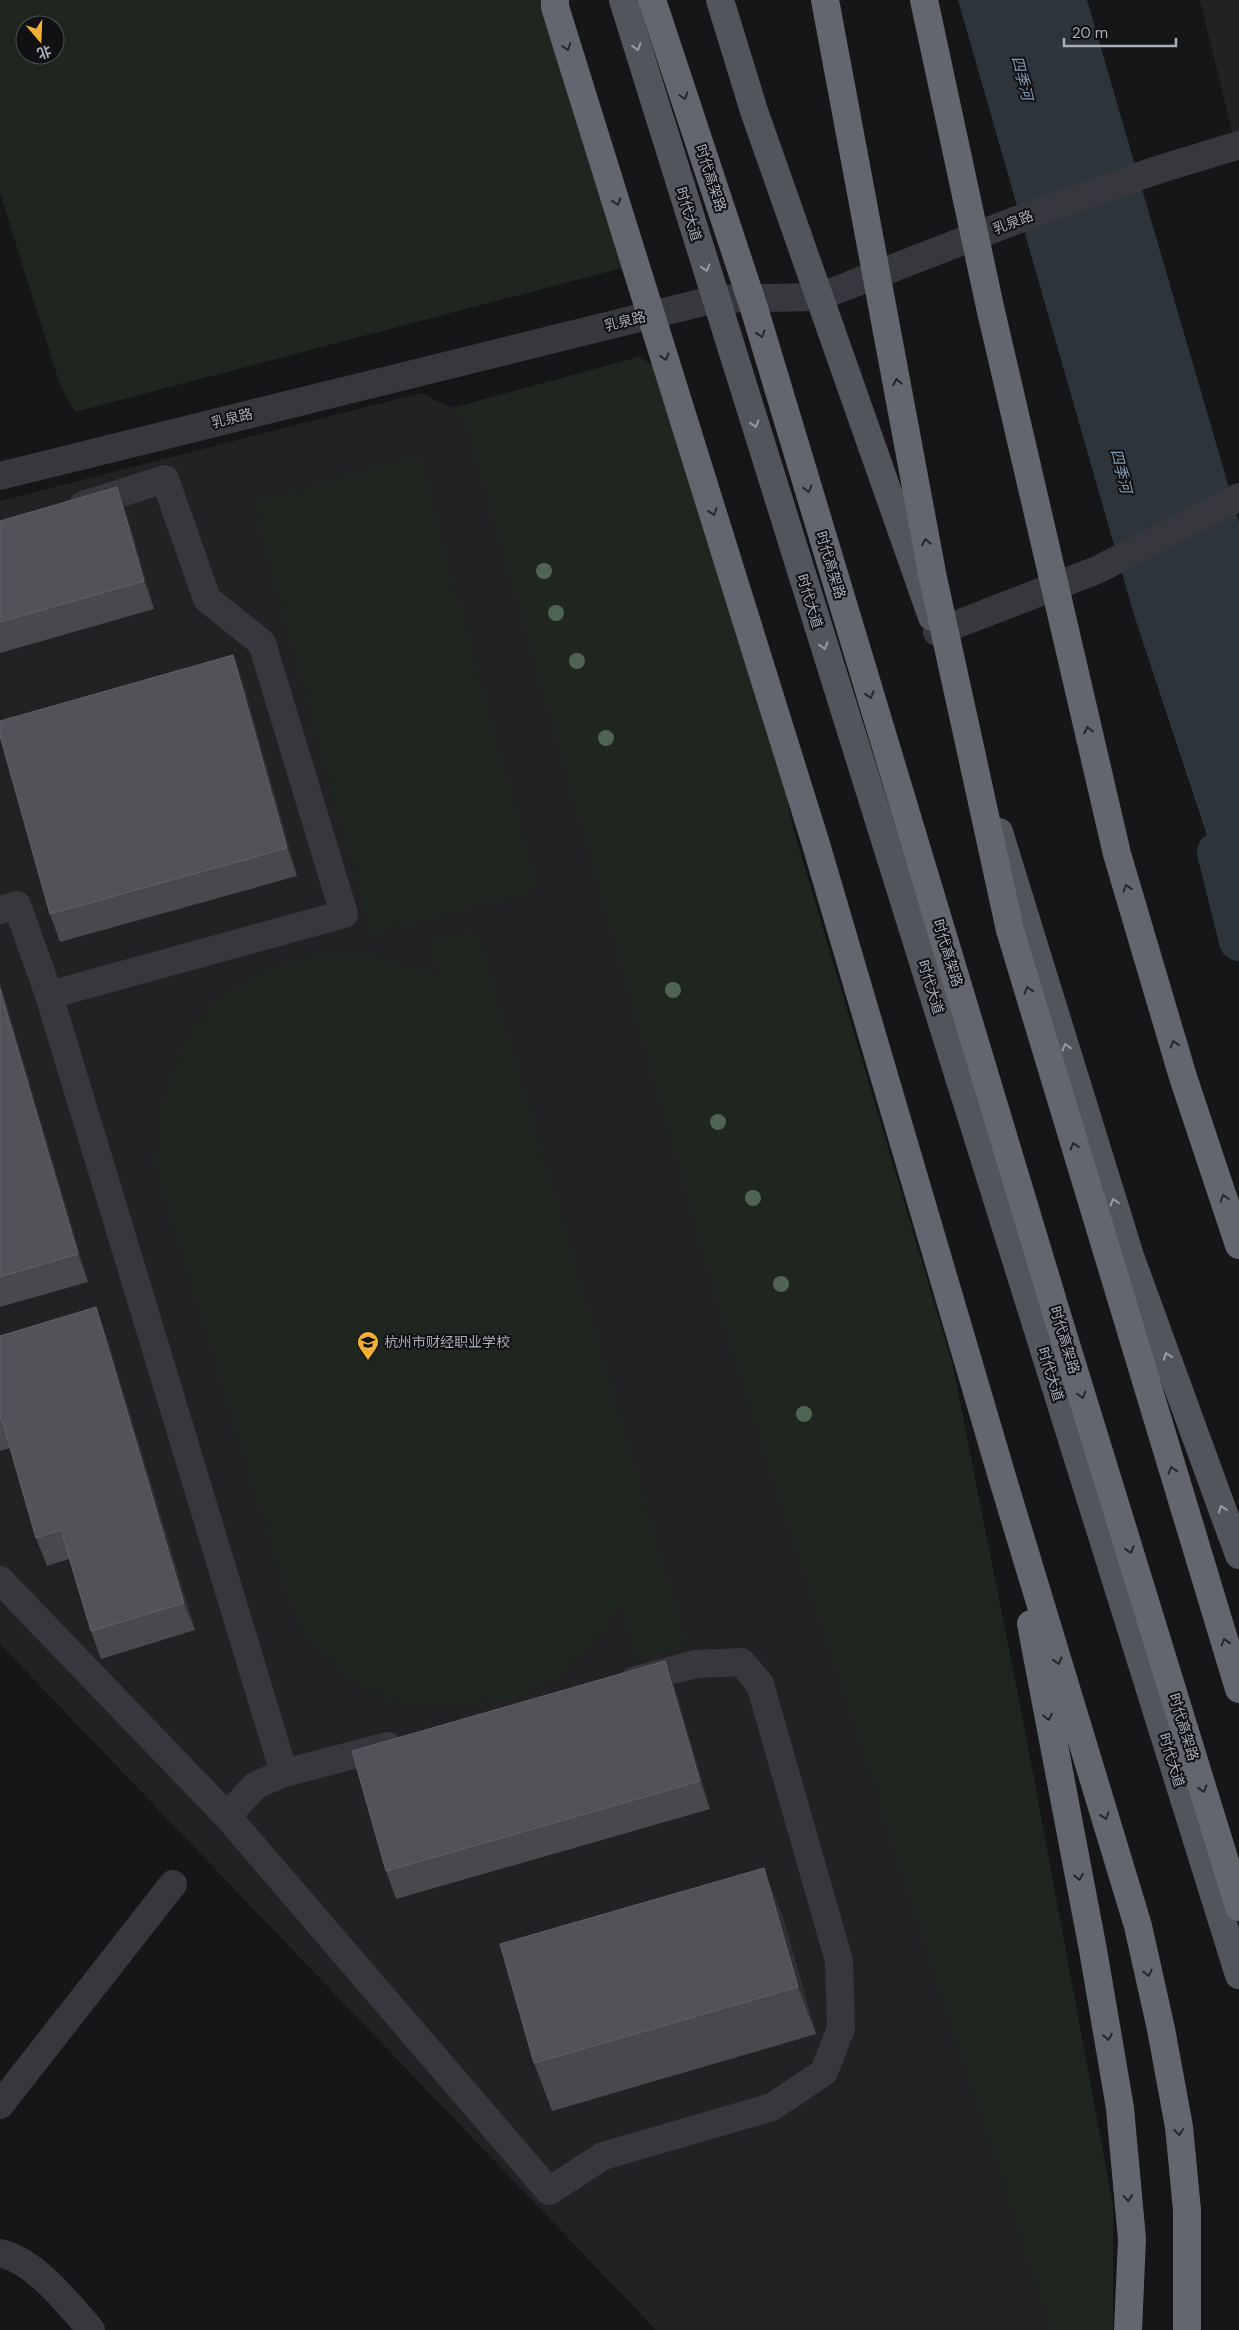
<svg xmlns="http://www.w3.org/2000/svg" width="1239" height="2330" font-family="'DM Sans','Noto Sans SC',sans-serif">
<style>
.built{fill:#222225}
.green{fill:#1e261f;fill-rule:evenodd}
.water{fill:#2c353c}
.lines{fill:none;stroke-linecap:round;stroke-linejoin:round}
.canal{stroke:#2c353c;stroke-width:40}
.minor{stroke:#37383d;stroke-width:28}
.major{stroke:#53555c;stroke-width:28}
.highway{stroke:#63666e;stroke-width:28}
.tree{fill:#506452}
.wall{fill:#47494d}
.shaded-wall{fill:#2f3033}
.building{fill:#525359;stroke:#5f6168}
.oneway{stroke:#26262a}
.oneway2{stroke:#979ba6}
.labels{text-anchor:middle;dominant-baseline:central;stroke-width:4;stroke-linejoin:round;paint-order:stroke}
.street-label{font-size:14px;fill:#a8adb8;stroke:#111113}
.poi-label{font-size:14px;fill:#a8adb8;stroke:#111113;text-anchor:start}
.water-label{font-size:15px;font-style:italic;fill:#7f9bb3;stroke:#111113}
</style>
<rect width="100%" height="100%" fill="#161618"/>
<path class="built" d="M 1200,0 L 1239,0 L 1239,161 Z
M 421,393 L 451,408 L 465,420 L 714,1290 L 758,1432 L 1052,2330 L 656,2330 L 0,1644 L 0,501 Z"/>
<path class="green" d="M 0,0 L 541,0 L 629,266 L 75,412 L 60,385 L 0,193 ZM 25,25 L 55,25 L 55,55 L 25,55 Z
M 639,357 L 656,367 L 779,762 L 793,828 L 953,1366 L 1028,1746 L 1113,2205 L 1113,2330 L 1052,2330 L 758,1432 L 714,1290 L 465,420 L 451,408 Z
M 419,456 L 537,889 L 371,934 L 253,502 Z
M 477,931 L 687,1645 L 637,1660 L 621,1605 L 592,1647 L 559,1674 L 511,1700 L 454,1706 L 394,1703 L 342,1673 L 309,1639 L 287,1596 L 156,1167 L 161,1109 L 181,1046 L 215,1000 L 265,970 L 319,955 L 363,953 L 439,976 L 431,941 Z"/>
<path class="water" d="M 958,0 L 1087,0 L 1239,522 L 1239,932 L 1135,618 Z"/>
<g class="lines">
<path class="canal" d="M 1217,852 L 1239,941"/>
<path class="minor" d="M 0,476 L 716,299 L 819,297 L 1014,221 L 1154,171 L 1239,145
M 937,632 L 1097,570 L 1239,497
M 0,910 L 17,905 L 49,995 L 284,1773
M 49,995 L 344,914 L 262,643 L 207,599 L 165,479 L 83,505
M 0,1580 L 227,1816 L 549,2191 L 603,2156 L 772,2107 L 824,2072 L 841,2028 L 839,1961 L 760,1684 L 741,1662 L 695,1664 L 633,1681
M 227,1816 L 256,1785 L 284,1773 L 388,1746
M 0,2105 L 173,1884
M 0,2253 C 34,2260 69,2304 91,2330"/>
<path class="major" d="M 623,0 L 1239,1975
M 720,0 L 754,111 L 932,617
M 999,832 L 1130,1256 L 1239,1555"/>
<path class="highway" d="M 555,0 L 555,7 L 815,841 L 1003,1480 L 1138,1926 L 1161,2029 L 1179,2127 L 1187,2210 L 1187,2330
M 652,0 L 754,308 L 1057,1315 L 1239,1907
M 825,0 L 933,578 L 1010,930 L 1239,1689
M 924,0 L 990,307 L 1117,854 L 1183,1077 L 1239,1245
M 1031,1624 L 1093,1950 L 1120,2108 L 1132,2239 L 1128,2330"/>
</g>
<g class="tree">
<circle cx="544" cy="571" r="8"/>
<circle cx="556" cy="613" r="8"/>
<circle cx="577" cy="661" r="8"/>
<circle cx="606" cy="738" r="8"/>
<circle cx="673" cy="990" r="8"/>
<circle cx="718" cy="1122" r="8"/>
<circle cx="753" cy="1198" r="8"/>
<circle cx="781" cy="1284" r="8"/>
<circle cx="804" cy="1414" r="8"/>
</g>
<path class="wall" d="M 127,515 L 154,609 L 0,653 L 0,521 Z
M 233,655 L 243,683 L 297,876 L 60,942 L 50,914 Z
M 0,983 L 88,1282 L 0,1307 Z
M 106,1335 L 195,1630 L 101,1659 L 91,1631 L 69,1559 L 47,1566 L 36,1538 L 10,1448 L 0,1451 L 0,1336 Z
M 665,1661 L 675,1689 L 710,1809 L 396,1899 L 386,1871 Z
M 782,1915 L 816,2034 L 552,2111 L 534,2063 Z"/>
<path class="shaded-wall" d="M 117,487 L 127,515 L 154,609 L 144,581 Z
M 233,655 L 243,683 L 297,876 L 287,848 Z
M 0,983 L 88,1282 L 78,1254 L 0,989 Z
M 96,1307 L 106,1335 L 195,1630 L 184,1603 Z
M 665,1661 L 675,1689 L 710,1809 L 700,1781 Z
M 764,1868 L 782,1915 L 816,2034 L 798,1987 Z"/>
<path class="building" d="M 117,487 L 144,581 L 0,622 L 0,521 Z
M 233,655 L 287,848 L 50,914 L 0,736 L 0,721 Z
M 0,989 L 78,1254 L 0,1277 Z
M 96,1307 L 184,1603 L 91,1631 L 61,1530 L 36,1538 L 2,1420 L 0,1420 L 0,1336 Z
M 665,1661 L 700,1781 L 386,1871 L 352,1751 Z
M 764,1868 L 798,1987 L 534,2063 L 500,1944 Z"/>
<defs><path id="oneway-chevron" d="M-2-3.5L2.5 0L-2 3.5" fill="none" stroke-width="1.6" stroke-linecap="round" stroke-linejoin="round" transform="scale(1.25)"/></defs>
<g class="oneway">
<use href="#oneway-chevron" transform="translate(567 47) rotate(72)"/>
<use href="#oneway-chevron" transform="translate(684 96) rotate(72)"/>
<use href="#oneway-chevron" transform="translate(617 202) rotate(73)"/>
<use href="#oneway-chevron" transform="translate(761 334) rotate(73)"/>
<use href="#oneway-chevron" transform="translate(665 357) rotate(73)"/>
<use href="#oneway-chevron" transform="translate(897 382) rotate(-100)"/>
<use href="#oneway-chevron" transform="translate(808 489) rotate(73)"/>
<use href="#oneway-chevron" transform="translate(713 512) rotate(73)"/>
<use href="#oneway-chevron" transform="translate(926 542) rotate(-100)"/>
<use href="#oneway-chevron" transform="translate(870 695) rotate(73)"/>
<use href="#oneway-chevron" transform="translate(1088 730) rotate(-103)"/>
<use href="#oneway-chevron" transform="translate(1127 888) rotate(-107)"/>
<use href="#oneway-chevron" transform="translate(1028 990) rotate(-107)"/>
<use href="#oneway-chevron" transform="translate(1174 1044) rotate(-107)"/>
<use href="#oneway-chevron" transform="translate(1074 1146) rotate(-107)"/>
<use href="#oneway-chevron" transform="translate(1224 1198) rotate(-108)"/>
<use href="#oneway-chevron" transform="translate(1082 1395) rotate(73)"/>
<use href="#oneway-chevron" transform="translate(1172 1470) rotate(-107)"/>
<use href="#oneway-chevron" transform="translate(1130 1550) rotate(73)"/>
<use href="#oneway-chevron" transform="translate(1225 1642) rotate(-107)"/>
<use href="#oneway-chevron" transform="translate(1058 1661) rotate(73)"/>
<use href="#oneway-chevron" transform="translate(1048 1717) rotate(79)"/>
<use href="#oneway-chevron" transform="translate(1203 1789) rotate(73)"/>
<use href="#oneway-chevron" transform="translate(1105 1816) rotate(73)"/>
<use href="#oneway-chevron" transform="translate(1079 1877) rotate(79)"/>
<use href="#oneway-chevron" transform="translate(1148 1973) rotate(77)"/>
<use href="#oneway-chevron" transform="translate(1108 2037) rotate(80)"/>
<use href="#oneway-chevron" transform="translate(1179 2132) rotate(84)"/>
<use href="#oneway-chevron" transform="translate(1128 2198) rotate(85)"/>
</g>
<g class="oneway2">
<use href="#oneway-chevron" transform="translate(637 47) rotate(73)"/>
<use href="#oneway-chevron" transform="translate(706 268) rotate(73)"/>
<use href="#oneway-chevron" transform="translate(755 424) rotate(73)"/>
<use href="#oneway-chevron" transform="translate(824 646) rotate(73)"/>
<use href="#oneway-chevron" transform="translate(1066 1047) rotate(-107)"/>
<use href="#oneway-chevron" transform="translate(1114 1202) rotate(-107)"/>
<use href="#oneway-chevron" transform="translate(1167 1356) rotate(-110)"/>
<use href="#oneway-chevron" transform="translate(1222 1509) rotate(-110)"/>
</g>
<defs>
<g id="school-pin" transform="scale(1.125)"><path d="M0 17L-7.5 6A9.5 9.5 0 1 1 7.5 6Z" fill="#f2b134" stroke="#111113"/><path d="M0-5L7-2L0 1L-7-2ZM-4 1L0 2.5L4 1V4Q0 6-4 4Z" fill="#111"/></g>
</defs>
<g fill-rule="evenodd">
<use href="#school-pin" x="368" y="1342"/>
</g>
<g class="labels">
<g class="street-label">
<text transform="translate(711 178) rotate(72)">时代高架路</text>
<text transform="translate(689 214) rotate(73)">时代大道</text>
<text transform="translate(1013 222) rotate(-21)">乳泉路</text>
<text transform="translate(625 321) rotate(-14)">乳泉路</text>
<text transform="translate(232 418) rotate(-14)">乳泉路</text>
<text transform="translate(831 565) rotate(73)">时代高架路</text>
<text transform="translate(810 601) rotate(73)">时代大道</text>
<text transform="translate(948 953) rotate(73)">时代高架路</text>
<text transform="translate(931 987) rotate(73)">时代大道</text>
<text transform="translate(1065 1340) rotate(73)">时代高架路</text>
<text transform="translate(1051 1374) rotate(73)">时代大道</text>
<text transform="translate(1184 1727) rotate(73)">时代高架路</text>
<text transform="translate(1172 1760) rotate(73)">时代大道</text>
</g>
<g class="poi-label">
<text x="384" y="1342">杭州市财经职业学校</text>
</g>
<g class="water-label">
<text transform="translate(1022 78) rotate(76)">四季河</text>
<text transform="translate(1121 471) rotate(76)">四季河</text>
</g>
</g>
<g transform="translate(40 40) rotate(161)"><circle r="24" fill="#111113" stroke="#4d4f55"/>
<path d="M0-4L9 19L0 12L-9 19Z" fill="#f2b134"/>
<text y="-8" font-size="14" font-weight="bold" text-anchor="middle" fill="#a8adb8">北</text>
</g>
<path d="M1064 38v8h112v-8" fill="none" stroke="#a8adb8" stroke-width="2.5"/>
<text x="1072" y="38" font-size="15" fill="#a8adb8" stroke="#111113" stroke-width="4" paint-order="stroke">20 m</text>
</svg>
